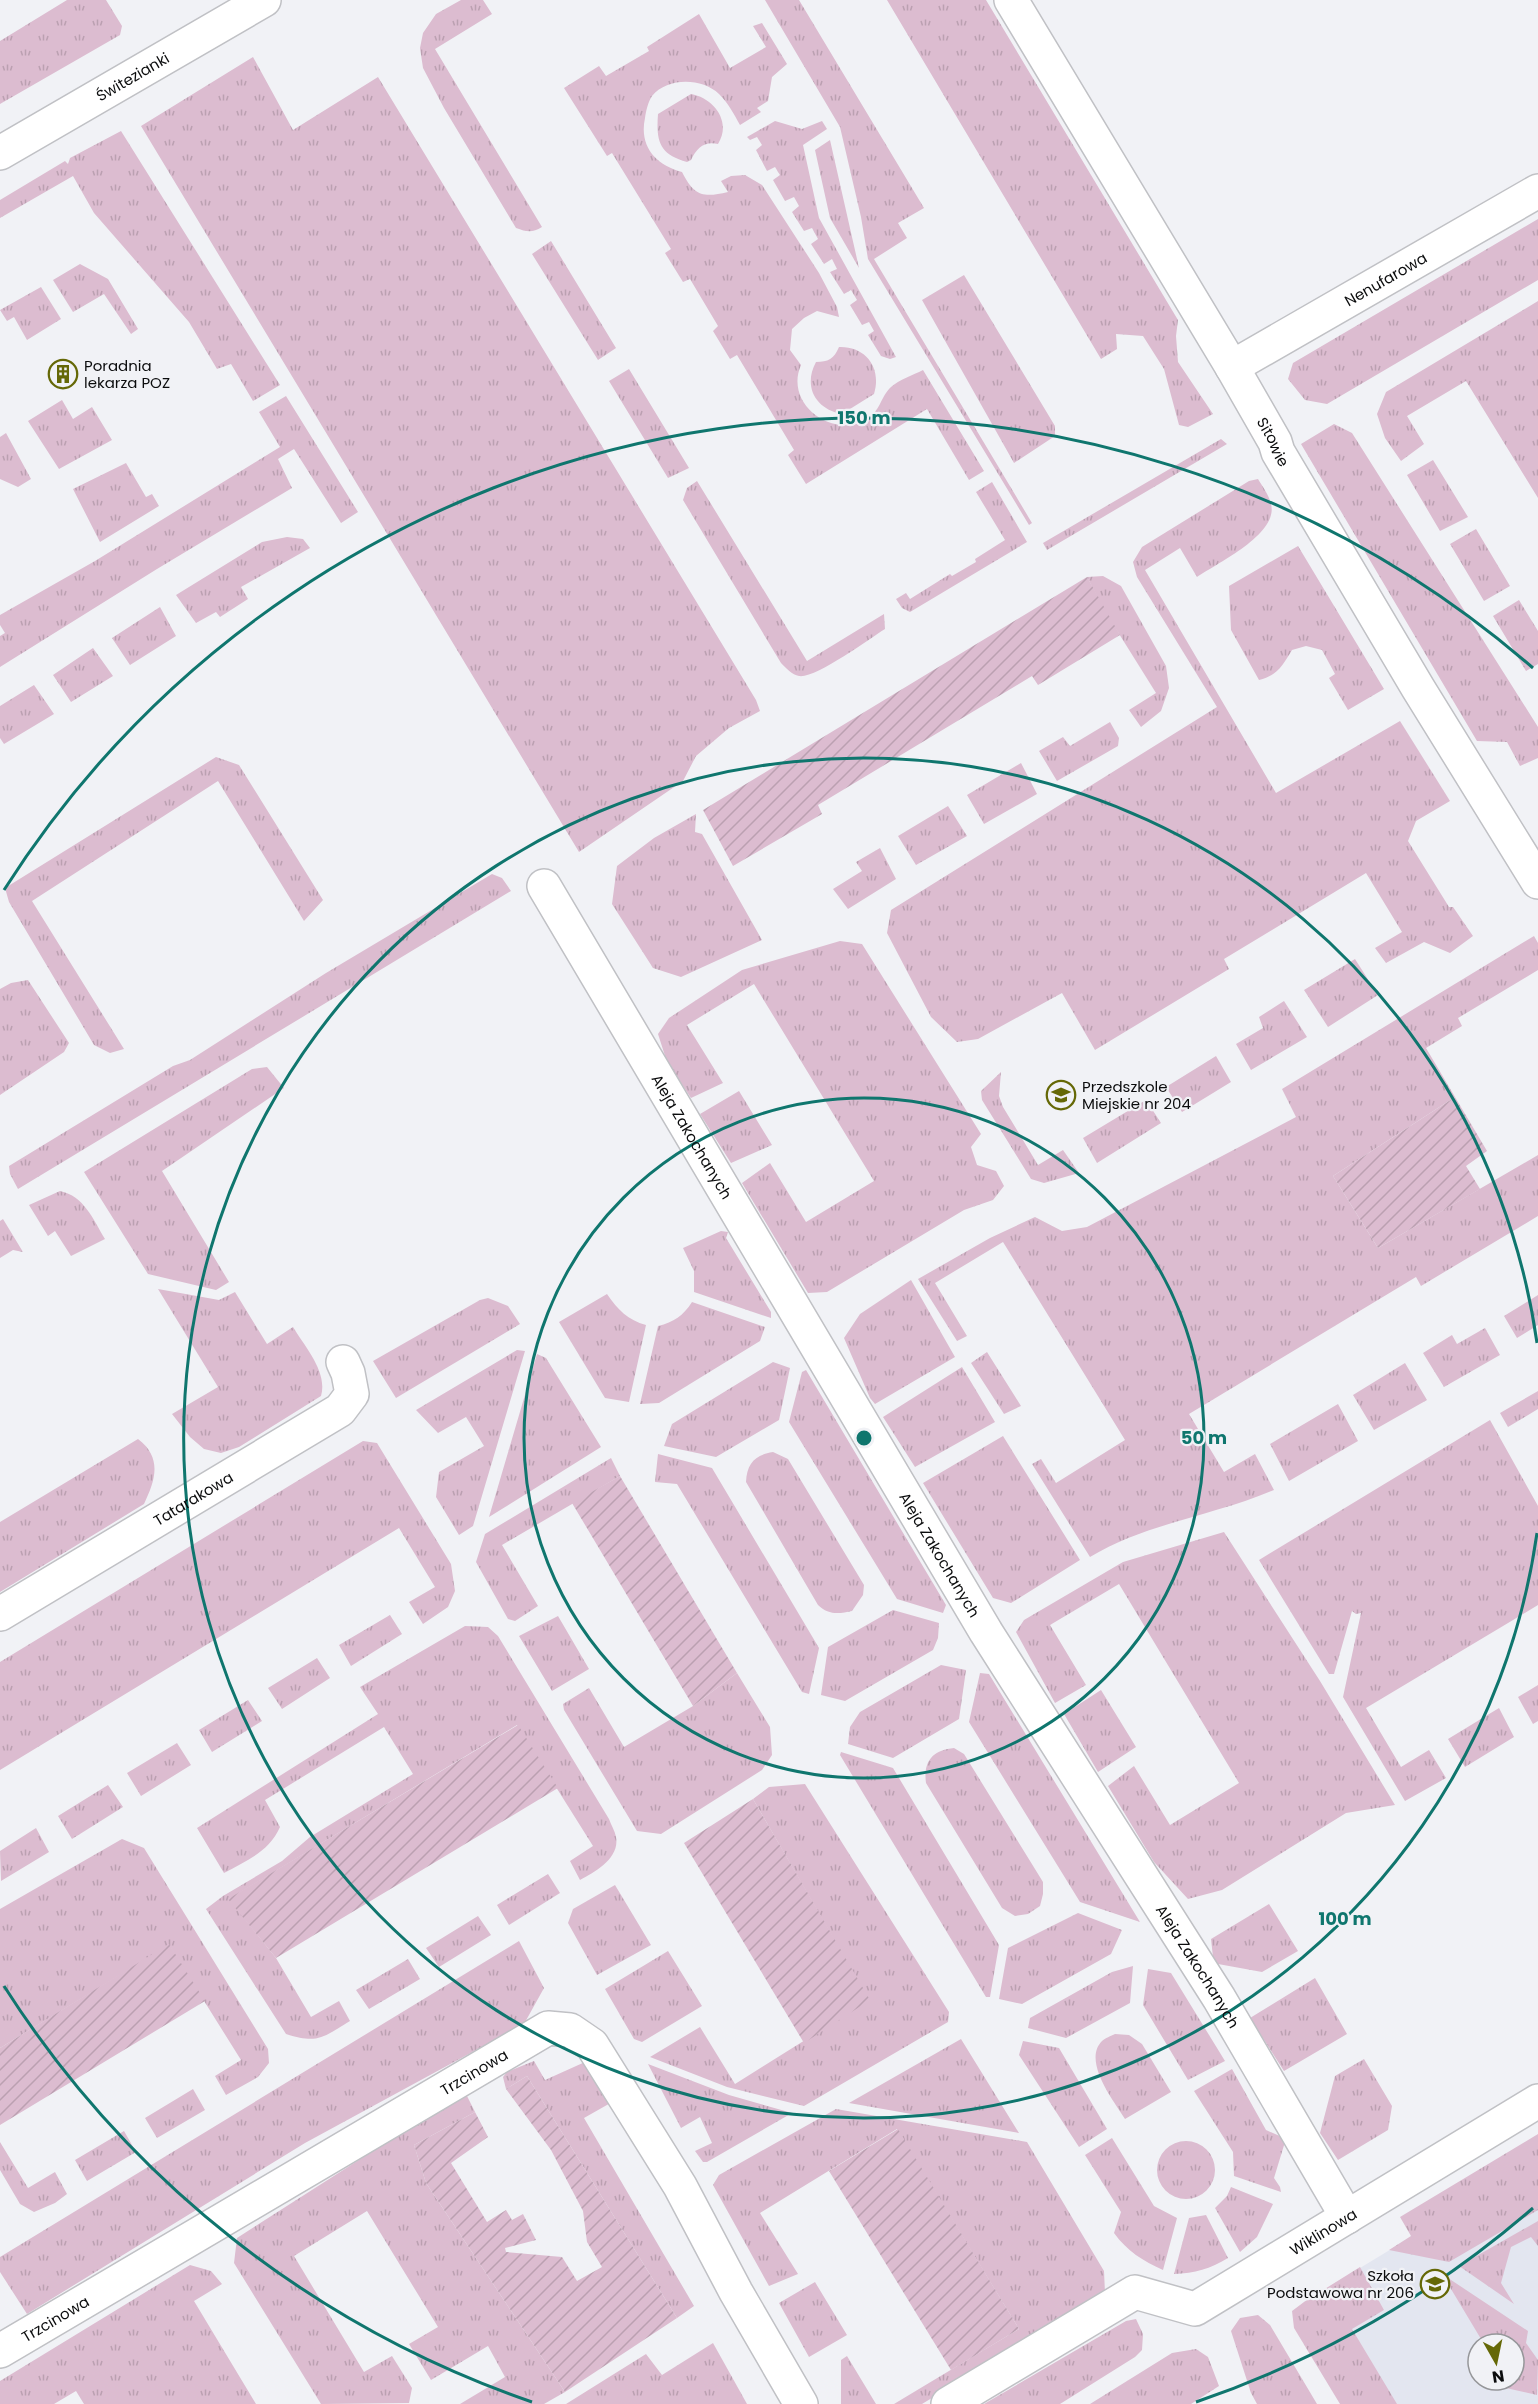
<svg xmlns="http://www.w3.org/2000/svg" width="1538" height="2404" font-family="Poppins,sans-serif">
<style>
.built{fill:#e3e6f0;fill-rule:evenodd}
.grass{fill:url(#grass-tufts)}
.garden{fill:url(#garden-furrows)}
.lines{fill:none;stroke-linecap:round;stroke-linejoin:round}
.minor-casing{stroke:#c0c1c5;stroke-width:36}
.tertiary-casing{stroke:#c0c1c5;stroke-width:36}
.minor{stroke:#fff;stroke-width:33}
.tertiary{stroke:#fff;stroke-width:33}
.ring{fill:none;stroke:#0f766e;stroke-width:3}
.labels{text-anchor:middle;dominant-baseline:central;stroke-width:4.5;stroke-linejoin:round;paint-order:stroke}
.street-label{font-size:15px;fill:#0b0c0d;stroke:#f1f2f6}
.poi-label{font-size:15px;fill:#0b0c0d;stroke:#f1f2f6;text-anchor:start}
.centre{fill:#0f766e;stroke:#f1f2f6;stroke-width:3}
.ring-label{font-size:18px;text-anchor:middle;font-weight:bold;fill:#0f766e;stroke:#f1f2f6;stroke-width:4.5;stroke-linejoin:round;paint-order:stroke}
</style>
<defs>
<pattern id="grass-tufts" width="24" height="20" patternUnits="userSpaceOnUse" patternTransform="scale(1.5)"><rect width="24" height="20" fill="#dcbcd0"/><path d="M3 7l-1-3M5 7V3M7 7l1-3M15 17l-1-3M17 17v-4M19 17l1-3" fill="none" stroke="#bba0b1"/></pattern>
<pattern id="garden-furrows" width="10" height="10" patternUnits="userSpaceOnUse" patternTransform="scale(1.5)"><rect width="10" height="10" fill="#dcbcd0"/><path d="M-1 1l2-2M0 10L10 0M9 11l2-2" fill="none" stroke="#bba0b1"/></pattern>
</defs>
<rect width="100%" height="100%" fill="#f1f2f6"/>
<path class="built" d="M 1538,2160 L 1538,2404 L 1351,2404 L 1304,2302 ZM 1478,2344 L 1514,2344 L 1514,2380 L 1478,2380 Z"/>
<path class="grass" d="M 67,0 L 106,0 L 122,26 L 120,35 L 0,104 L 0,41 Z
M 461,0 L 483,0 L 492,14 L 435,49 L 542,227 C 532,233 527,232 516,228 L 444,108 L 423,68 L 420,48 L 423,33 L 436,14 Z
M 765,0 L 799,0 L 924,208 L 898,223 L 907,238 L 874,259 L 1032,523 L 1029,525 L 868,259 L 861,217 L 840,127 Z
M 887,0 L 986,0 L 1178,320 L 1176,336 L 1178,362 L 1213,414 L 1188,427 L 1179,425 L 1164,369 L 1143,336 L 1116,334 L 1117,349 L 1101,359 Z
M 699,14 L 730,68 L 766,47 L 753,26 L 762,23 L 787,64 L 772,77 L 768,101 L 757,108 L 761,112 L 740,125 C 734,114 728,103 719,94 C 702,78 668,77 652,96 C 648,102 646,111 645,118 C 639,146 655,165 682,172 C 694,196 703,198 728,192 L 721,181 L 731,176 L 745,175 L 762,185 L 819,273 L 837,307 L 839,317 L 817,311 L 804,318 L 792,329 L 790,350 L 801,365 C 784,404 832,439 866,420 C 880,412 881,396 891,387 C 899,380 913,375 923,370 L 984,471 L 969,480 L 927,409 L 806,484 L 788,455 L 794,450 L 737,355 L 730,359 L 713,331 L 718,326 L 690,279 L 683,282 L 665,253 L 671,249 L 612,153 L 607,156 L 564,88 L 599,66 L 606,76 L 649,51 L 647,47 Z
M 253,57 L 293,130 L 378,77 L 756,700 L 760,711 L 729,728 L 696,756 L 683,781 L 579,852 L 141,126 Z
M 691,94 C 714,98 732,122 718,144 C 704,141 697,148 691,160 L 687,162 C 659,154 656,141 658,114 Z
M 775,121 L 802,129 L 822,121 L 827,129 L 803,145 L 819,218 L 896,357 L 890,359 L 881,356 L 868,335 L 874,331 L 869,322 L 862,325 L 850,305 L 857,300 L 851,290 L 844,294 L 830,272 L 837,269 L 832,259 L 824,264 L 811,244 L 818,239 L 812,228 L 804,231 L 792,212 L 799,206 L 794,197 L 785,201 L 773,180 L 780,175 L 775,167 L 767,171 L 756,150 L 762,145 L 757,137 L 750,140 L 747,137 Z
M 121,131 L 280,385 L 253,401 L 231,364 L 217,369 L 189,322 L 94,213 L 73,176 L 0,218 L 0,200 L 65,161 L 68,164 L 70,158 Z
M 830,140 L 857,259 L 859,268 L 830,218 L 815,150 Z
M 1538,219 L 1538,280 L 1327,404 L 1305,400 L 1288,379 L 1293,363 Z
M 551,241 L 616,348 L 598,360 L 532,254 Z
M 80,264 L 108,279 L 138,329 L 131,334 L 104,294 L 73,312 L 53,280 Z
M 964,275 L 1055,426 L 1055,436 L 1014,463 L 922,300 Z
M 41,287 L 61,319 L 27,340 L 14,317 L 7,321 L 0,310 Z
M 1538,301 L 1538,498 L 1466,381 L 1407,416 L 1424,444 L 1401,461 L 1385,438 L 1377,414 L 1386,392 Z
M 839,347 C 866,346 882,368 874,394 L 842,414 C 815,409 803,386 816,362 C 828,362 834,359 839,347 Z
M 629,369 L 689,468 L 668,478 L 609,381 Z
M 286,396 L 358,512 L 341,523 L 294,449 L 278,459 L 292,488 L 157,569 L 0,667 L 0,636 L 5,633 L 0,625 L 0,615 L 95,561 L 280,447 L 259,412 Z
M 62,400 L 73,419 L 92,407 L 112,440 L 59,469 L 28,421 Z
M 1334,424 L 1352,433 L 1538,727 L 1538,758 L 1520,766 L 1507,742 L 1477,741 L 1301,444 Z
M 6,433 L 31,479 L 18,487 L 0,479 L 0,437 Z
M 1221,439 L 1227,444 L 1047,550 L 1043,543 Z
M 1433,460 L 1468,517 L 1440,531 L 1407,475 Z
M 126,463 L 146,497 L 152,494 L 159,506 L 100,542 L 73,489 Z
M 1258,479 C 1262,486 1269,495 1271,504 C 1279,534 1217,563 1197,577 L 1180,548 L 1145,570 L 1276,793 L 1400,721 L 1450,801 L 1416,821 L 1408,841 L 1449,907 L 1453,907 L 1473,936 L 1450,953 L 1424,942 L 1386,963 L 1375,948 L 1402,932 L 1366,873 L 1224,959 L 1229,969 L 1095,1050 L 1062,993 L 978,1039 L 957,1042 L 931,1017 L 887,933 L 891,910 L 1217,707 L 1137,577 L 1133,562 L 1142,547 L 1249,481 Z
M 697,481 L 807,661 L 884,614 L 885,629 C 869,639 815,679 799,676 C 792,675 786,668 781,663 L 683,500 L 687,488 Z
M 992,482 L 1027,542 L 910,612 L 902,608 L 896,599 L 906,593 L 910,599 L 950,574 L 952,576 L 976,562 L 975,559 L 1005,540 L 976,492 Z
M 1476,529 L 1510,586 L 1484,601 L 1450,544 Z
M 287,537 L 303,539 L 310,548 L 241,587 L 248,599 L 220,617 L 216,612 L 196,623 L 176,595 L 262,542 Z
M 1298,546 L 1384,689 L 1348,710 L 1329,678 L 1335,674 L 1322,650 L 1306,646 L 1292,650 C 1283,665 1277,676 1259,680 L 1231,630 L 1229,586 Z
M 1103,576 L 1121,586 L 1166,666 L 1169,688 L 1161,711 L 1141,727 L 1129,710 L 1156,693 L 1106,613 L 1087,577 Z
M 1519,600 L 1538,631 L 1538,664 L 1526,671 L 1493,616 Z
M 160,607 L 176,636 L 130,665 L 112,638 Z
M 93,648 L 113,676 L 71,702 L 53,675 Z
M 34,685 L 54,714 L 4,744 L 0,738 L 0,706 Z
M 1110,722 L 1119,738 L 1118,746 L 1057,781 L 1039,751 L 1063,737 L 1070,746 Z
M 216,757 L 239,765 L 323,900 L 304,921 L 218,781 L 32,901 L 124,1049 L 110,1053 L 94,1045 L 9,902 L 5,888 Z
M 1021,763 L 1037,794 L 984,824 L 967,795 Z
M 948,806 L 967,836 L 916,865 L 898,836 Z
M 696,814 L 695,832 L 702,834 L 762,940 L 681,977 L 653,968 L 612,904 L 617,866 L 654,838 Z
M 880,848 L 896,879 L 848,909 L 833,889 L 862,871 L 856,862 Z
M 492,874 L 502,878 L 511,891 L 18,1189 L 10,1174 L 9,1166 L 173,1066 L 190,1060 L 326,973 Z
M 1534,936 L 1538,943 L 1538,970 L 1458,1018 L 1462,1026 L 1426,1048 L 1455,1097 L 1333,1176 L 1378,1248 L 1538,1155 L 1538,1216 L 1421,1286 L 1416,1277 L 1189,1414 L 1224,1472 L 1255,1454 L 1274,1490 C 1214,1516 1146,1523 1090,1557 L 1032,1464 L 1041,1459 L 1056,1483 L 1125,1440 L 1003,1242 L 935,1283 L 967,1336 L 957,1341 L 918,1279 L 990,1238 L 1035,1217 L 1062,1231 L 1087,1227 L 1296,1117 L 1282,1089 Z
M 840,941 L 862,944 L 981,1134 L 971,1147 L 977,1165 L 996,1171 L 1004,1186 L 993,1200 L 964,1210 L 827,1292 L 808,1293 L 742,1183 L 770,1163 L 806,1222 L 874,1181 L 754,984 L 687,1025 L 723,1083 L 691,1098 L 667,1062 L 658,1034 L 669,1018 L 742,970 Z
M 1355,959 L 1378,995 L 1328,1027 L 1304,990 Z
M 28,980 L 69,1043 L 64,1052 L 0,1095 L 0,989 L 11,983 Z
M 1284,1001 L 1307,1037 L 1251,1070 L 1236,1044 L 1263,1028 L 1259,1017 Z
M 1216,1056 L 1231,1082 L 1182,1112 L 1166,1087 Z
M 267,1067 L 284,1088 L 162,1171 L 229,1282 L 216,1290 L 148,1274 L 84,1172 L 252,1069 Z
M 1001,1072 L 999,1096 L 1003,1107 L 1038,1165 L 1063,1150 L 1079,1173 L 1044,1183 L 1031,1179 L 982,1100 L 981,1091 Z
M 739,1091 L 772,1145 L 731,1163 L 700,1114 Z
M 1146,1100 L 1161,1123 L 1097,1163 L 1083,1138 Z
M 60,1191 C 84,1196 93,1219 105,1239 L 71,1256 L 55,1231 L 48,1236 L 29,1205 Z
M 3,1219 L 23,1252 L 13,1250 L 0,1258 L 0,1221 Z
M 721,1231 L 728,1232 L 726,1238 L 771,1312 L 771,1318 L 694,1292 L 694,1271 L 683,1248 Z
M 911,1280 L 955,1357 L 875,1404 L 870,1398 L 844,1338 L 860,1314 Z
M 158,1289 L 219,1300 L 235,1292 L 267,1344 L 293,1327 C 305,1347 328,1372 321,1396 L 239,1447 L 221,1453 L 204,1449 L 190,1437 L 172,1414 L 218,1387 Z
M 607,1294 C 618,1310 628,1320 646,1325 L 629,1402 L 605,1398 L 559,1322 Z
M 1538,1295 L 1538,1325 L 1517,1338 L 1504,1316 Z
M 488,1298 L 508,1306 L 520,1324 L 396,1398 L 373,1361 L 480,1300 Z
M 692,1302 L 765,1327 L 760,1341 L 659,1403 L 640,1404 L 658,1326 C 674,1322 683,1316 692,1302 Z
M 1485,1328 L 1500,1355 L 1444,1387 L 1423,1353 L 1452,1335 L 1457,1344 Z
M 517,1350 L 525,1351 L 473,1526 L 459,1535 L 436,1497 L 439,1472 L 484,1446 L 466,1417 L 438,1433 L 416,1410 Z
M 987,1352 L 1021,1406 L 1004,1414 L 971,1363 Z
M 537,1354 L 546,1358 L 601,1447 L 489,1517 Z
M 773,1362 L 790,1368 L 779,1420 L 716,1457 L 664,1446 L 672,1424 Z
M 1405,1363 L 1427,1400 L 1374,1430 L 1353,1395 Z
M 962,1367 L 995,1422 L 915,1467 L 883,1417 Z
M 806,1370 L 946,1605 L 943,1613 L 897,1599 L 789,1422 L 802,1372 Z
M 1538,1391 L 1538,1409 L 1508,1427 L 1500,1413 Z
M 1338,1404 L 1358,1441 L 1289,1481 L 1270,1444 Z
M 1490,1420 L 1538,1506 L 1538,1605 L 1366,1708 L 1401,1767 L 1429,1750 L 1446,1778 L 1405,1801 L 1343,1697 L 1361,1613 L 1356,1614 L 1352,1611 L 1334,1674 L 1329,1674 L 1259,1560 Z
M 1003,1436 L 1080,1560 L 1011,1603 L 993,1598 L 923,1483 Z
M 138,1439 C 163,1458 155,1481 144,1504 L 0,1592 L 0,1522 Z
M 363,1441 L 377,1443 L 451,1564 L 455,1591 L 448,1607 L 423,1624 L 409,1602 L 435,1587 L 399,1528 L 0,1770 L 0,1662 Z
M 773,1452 L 788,1459 L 864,1585 L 863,1595 L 852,1611 C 839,1614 828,1615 818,1605 L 746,1482 C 747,1463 755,1455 773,1452 Z
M 658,1454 L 712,1468 L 819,1648 L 809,1694 L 802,1692 L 677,1484 L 655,1482 Z
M 611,1458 L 620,1476 L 502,1545 L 538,1606 L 515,1621 L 508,1619 L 476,1562 L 485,1534 Z
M 1224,1532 L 1320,1681 L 1395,1805 L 1346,1813 L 1222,1890 L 1188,1899 L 1154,1862 L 1108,1786 L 1134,1766 L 1170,1825 L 1239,1783 L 1119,1584 L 1050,1625 L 1086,1685 L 1055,1703 L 1016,1632 L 1024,1620 L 1123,1562 Z
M 893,1610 L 939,1623 L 938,1638 L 933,1650 L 845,1701 L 821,1695 L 828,1647 Z
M 390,1615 L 402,1634 L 351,1666 L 339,1645 Z
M 558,1616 L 589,1669 L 552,1691 L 519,1636 Z
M 465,1626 L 488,1627 L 498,1636 L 609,1819 C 611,1825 615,1831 616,1837 C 620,1858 595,1872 580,1880 L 570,1861 L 593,1846 L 517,1725 L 229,1899 L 276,1958 L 311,2017 L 339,2001 L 350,2021 C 322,2038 318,2044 286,2034 L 206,1909 L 223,1896 L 282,1861 L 310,1837 L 413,1774 L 384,1727 L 265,1800 L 280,1827 C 269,1852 246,1861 224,1873 L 197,1828 L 378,1714 L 360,1687 Z
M 317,1658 L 330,1678 L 282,1709 L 268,1688 Z
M 941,1665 L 966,1670 L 959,1719 L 893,1758 L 848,1744 L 850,1727 L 860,1712 Z
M 737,1673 L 770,1727 L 772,1755 L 762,1770 L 661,1834 L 637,1831 L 564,1710 L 563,1704 L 589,1688 L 624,1747 L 693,1706 Z
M 980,1673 L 989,1674 L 1140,1922 L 1080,1902 L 969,1722 Z
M 1538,1685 L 1538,1721 L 1533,1724 L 1518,1697 Z
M 1101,1690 L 1136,1747 L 1098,1772 L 1064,1714 Z
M 248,1700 L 262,1721 L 212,1752 L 199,1730 Z
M 1499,1708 L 1514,1737 L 1465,1767 L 1448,1739 Z
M 177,1743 L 191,1765 L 141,1796 L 127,1773 Z
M 954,1748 L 964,1754 L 1043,1882 L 1043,1894 L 1040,1906 L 1028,1914 L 1015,1916 L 1002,1908 L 926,1783 C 923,1761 933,1750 954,1748 Z
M 841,1752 L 893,1768 L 999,1945 L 990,1997 L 986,1997 L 840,1755 Z
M 805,1784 L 949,2012 L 948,2022 L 804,2106 L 727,2087 L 650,2057 L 700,2027 L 735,2084 L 869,2000 L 753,1799 L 769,1787 Z
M 108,1785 L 123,1807 L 72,1839 L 58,1816 Z
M 36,1828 L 49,1852 L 1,1881 L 0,1851 Z
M 122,1839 L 144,1848 L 268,2049 L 269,2063 L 258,2077 L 226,2095 L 215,2076 L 241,2060 L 169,1945 L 0,2048 L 0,1909 Z
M 548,1874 L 560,1893 L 509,1925 L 497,1905 Z
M 615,1885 L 651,1945 L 597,1975 L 568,1923 L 573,1909 Z
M 1269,1904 L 1298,1951 L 1262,1972 L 1218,1964 L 1213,1957 L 1211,1939 Z
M 1078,1913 L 1122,1930 L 1111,1954 L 1022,2004 L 999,1999 L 1008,1948 Z
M 478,1916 L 491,1935 L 439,1967 L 426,1948 Z
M 519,1941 L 544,1988 L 524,2024 L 305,2143 L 27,2314 L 0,2272 L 0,2257 Z
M 668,1951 L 702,2006 L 642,2042 L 634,2039 L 605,1989 Z
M 408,1959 L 420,1979 L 369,2009 L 356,1990 Z
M 1133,1966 L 1130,2003 L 1066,2038 L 1028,2028 L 1030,2018 L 1112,1972 Z
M 1148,1969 L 1171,1973 L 1225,2061 L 1188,2080 L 1143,2005 Z
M 1315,1978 L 1347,2034 L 1284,2071 L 1250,2018 Z
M 1115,2034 L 1129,2035 L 1142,2044 L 1171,2092 L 1125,2119 C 1114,2101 1082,2061 1102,2041 C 1105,2038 1111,2036 1115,2034 Z
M 961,2039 L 1019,2133 L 849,2103 Z
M 1023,2041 L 1059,2048 L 1107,2129 L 1079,2147 L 1019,2055 Z
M 1364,2059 L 1392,2106 L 1388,2130 L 1338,2160 L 1320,2133 L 1335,2076 Z
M 534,2061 L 545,2080 L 585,2062 L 614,2101 L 584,2118 L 694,2306 L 677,2318 L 527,2076 L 506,2089 L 503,2077 L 507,2072 Z
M 648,2064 L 729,2095 L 792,2113 L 707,2162 L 703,2162 L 695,2151 L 712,2143 L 700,2117 L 681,2128 Z
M 1232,2069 L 1266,2130 L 1282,2137 L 1285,2142 L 1274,2178 L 1280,2187 L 1281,2192 L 1234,2176 L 1233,2152 L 1194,2091 Z
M 193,2089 L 205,2110 L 157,2138 L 145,2118 Z
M 467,2096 L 475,2112 L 414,2145 L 426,2183 L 565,2392 L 544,2404 L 460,2404 L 505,2377 L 488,2346 L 431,2380 L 409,2344 L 438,2327 L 367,2211 L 294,2256 L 364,2372 L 392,2356 L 412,2388 L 409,2403 L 321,2404 L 234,2263 L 237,2238 L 387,2142 Z
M 836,2109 L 1027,2142 L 1104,2271 L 1105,2293 L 922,2404 L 894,2404 L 1019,2329 L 897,2129 L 760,2213 L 798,2274 L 769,2286 L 713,2185 L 719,2175 Z
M 124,2131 L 136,2152 L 87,2181 L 75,2160 Z
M 1538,2134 L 1538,2210 L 1449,2262 L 1389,2250 L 1411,2236 L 1400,2217 Z
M 1112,2138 L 1154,2206 L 1177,2218 L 1163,2270 C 1143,2261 1127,2251 1114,2233 L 1121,2212 L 1085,2155 Z
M1157 2170a29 29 0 1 1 58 0a29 29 0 1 1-58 0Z
M 0,2142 L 28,2188 L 55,2172 L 67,2194 L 55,2203 L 34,2212 L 20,2204 L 0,2170 Z
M 1231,2187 L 1273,2204 L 1257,2237 L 1240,2252 L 1215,2208 L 1227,2196 Z
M 1206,2215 L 1228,2258 C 1210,2269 1195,2273 1174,2274 L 1189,2218 Z
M 1538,2221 L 1538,2246 L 1531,2237 L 1511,2247 L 1501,2283 L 1514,2304 L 1459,2266 Z
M 190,2265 L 211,2271 L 222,2284 L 194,2301 L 256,2404 L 84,2404 L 76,2391 L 54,2404 L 0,2404 L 0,2381 Z
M 1360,2267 L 1384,2310 L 1352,2329 L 1397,2404 L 1340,2404 L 1294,2328 L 1292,2311 L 1304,2302 Z
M 1442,2274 L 1528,2331 L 1526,2343 L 1538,2360 L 1537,2395 L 1506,2388 L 1506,2380 L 1514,2380 L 1514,2344 L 1484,2344 Z
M 815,2282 L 847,2335 L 809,2357 L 779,2303 Z
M 1258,2315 L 1270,2325 L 1317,2404 L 1257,2404 L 1251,2393 L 1231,2331 L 1240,2318 Z
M 1136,2319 L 1143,2334 L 1142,2350 L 1135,2357 L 1060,2404 L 984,2404 L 1126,2321 Z
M 713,2343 L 747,2404 L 566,2404 L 646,2354 L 662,2375 Z
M 1196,2349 L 1208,2357 L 1219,2386 L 1191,2404 L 1090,2404 L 1172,2353 Z
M 847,2356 L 876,2404 L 841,2404 L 841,2360 Z"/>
<path class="garden" d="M 1087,577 L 1120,635 L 1038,685 L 1032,676 L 818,805 L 822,814 L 733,866 L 703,810 Z
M 1455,1097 L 1487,1151 L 1466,1166 L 1480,1189 L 1378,1248 L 1333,1176 Z
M 620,1476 L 737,1673 L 693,1706 L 572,1503 Z
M 518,1725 L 558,1788 L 276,1958 L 228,1899 Z
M 753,1799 L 870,2000 L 804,2043 L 684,1843 Z
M 169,1944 L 205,2001 L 0,2125 L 0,2048 Z
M 527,2076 L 677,2318 L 565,2392 L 426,2183 L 414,2145 L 475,2112 L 488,2137 L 451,2163 L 487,2222 L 506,2210 L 512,2220 L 523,2214 L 536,2240 L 505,2248 L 506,2252 L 562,2257 L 577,2281 L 602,2267 L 587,2242 L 583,2211 L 551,2150 L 506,2089 Z
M 898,2129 L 1019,2329 L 951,2370 L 829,2171 Z"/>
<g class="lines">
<g class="minor-casing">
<g id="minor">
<path id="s1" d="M 1011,0 L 1232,367 L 1275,442 L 1278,452 L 1418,688 L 1538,882"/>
<path id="s2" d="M 1232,367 L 1538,191"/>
<path id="s3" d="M 544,886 L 986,1632 L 1219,1998 L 1347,2217"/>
<path id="s4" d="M 0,1614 L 340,1410 L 352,1394 L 348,1373 L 343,1362"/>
<path id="s5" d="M 0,2351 L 548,2028 L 570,2030 L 592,2045 L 680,2186 L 736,2292 L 801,2404"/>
<path id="s6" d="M 948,2404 L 1135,2292 L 1195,2309 L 1538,2101"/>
</g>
</g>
<g class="tertiary-casing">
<g id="tertiary">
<path id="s7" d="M 0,153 L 264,0"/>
</g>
</g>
<use href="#minor" class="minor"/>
<use href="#tertiary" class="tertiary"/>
</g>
<g class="ring">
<circle cx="864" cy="1438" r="340"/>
<path d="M1537 1533A680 680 0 1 1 1537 1343"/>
<path d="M1533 2208A1020 1020 0 0 1 1196 2402M532 2402A1020 1020 0 0 1 4 1986M4 890A1020 1020 0 0 1 1533 668"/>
</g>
<defs>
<g id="building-ring" transform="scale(1.5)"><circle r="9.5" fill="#f1f2f6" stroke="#656806" stroke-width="1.5"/><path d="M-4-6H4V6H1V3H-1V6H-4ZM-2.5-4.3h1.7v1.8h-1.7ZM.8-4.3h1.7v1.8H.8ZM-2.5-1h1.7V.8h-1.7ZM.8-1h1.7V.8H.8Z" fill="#656806"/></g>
<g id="school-ring" transform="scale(1.5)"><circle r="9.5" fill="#f1f2f6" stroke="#656806" stroke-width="1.5"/><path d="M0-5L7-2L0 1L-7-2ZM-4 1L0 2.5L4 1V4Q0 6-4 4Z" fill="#656806"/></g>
</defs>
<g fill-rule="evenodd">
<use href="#building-ring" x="63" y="374"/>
<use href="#school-ring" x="1061" y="1095"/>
<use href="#school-ring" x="1435" y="2284"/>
</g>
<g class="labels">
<g class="street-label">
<text stroke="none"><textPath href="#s7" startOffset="153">Świtezianki</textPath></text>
<text stroke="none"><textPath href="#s2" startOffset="177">Nenufarowa</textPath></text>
<text stroke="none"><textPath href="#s1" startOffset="514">Sitowie</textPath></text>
<text stroke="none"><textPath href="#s3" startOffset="291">Aleja Zakochanych</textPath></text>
<text stroke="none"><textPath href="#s4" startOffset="225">Tatarakowa</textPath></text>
<text stroke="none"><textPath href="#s3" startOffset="777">Aleja Zakochanych</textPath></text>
<text stroke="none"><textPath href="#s3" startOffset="1263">Aleja Zakochanych</textPath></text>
<text stroke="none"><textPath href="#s5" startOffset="550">Trzcinowa</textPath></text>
<text stroke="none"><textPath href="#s6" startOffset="430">Wiklinowa</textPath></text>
<text stroke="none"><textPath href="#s5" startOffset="64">Trzcinowa</textPath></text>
</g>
<g class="poi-label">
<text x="84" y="365">Poradnia<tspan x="84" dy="17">lekarza POZ</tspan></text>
<text x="1082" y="1086">Przedszkole<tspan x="1082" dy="17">Miejskie nr 204</tspan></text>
<text x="1414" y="2275" text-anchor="end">Szkoła<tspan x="1414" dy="17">Podstawowa nr 206</tspan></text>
</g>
</g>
<circle cx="864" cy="1438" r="9" class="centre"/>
<g class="ring-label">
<text x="864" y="424">150 m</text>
<text x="1204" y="1444">50 m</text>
<text x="1345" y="1925">100 m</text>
</g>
<g transform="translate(1496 2362) rotate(171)"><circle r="28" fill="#f1f2f6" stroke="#959699" stroke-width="1.5"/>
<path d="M0-4.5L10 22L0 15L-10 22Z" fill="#656806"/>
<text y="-9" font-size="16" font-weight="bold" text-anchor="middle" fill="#0b0c0d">N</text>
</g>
</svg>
